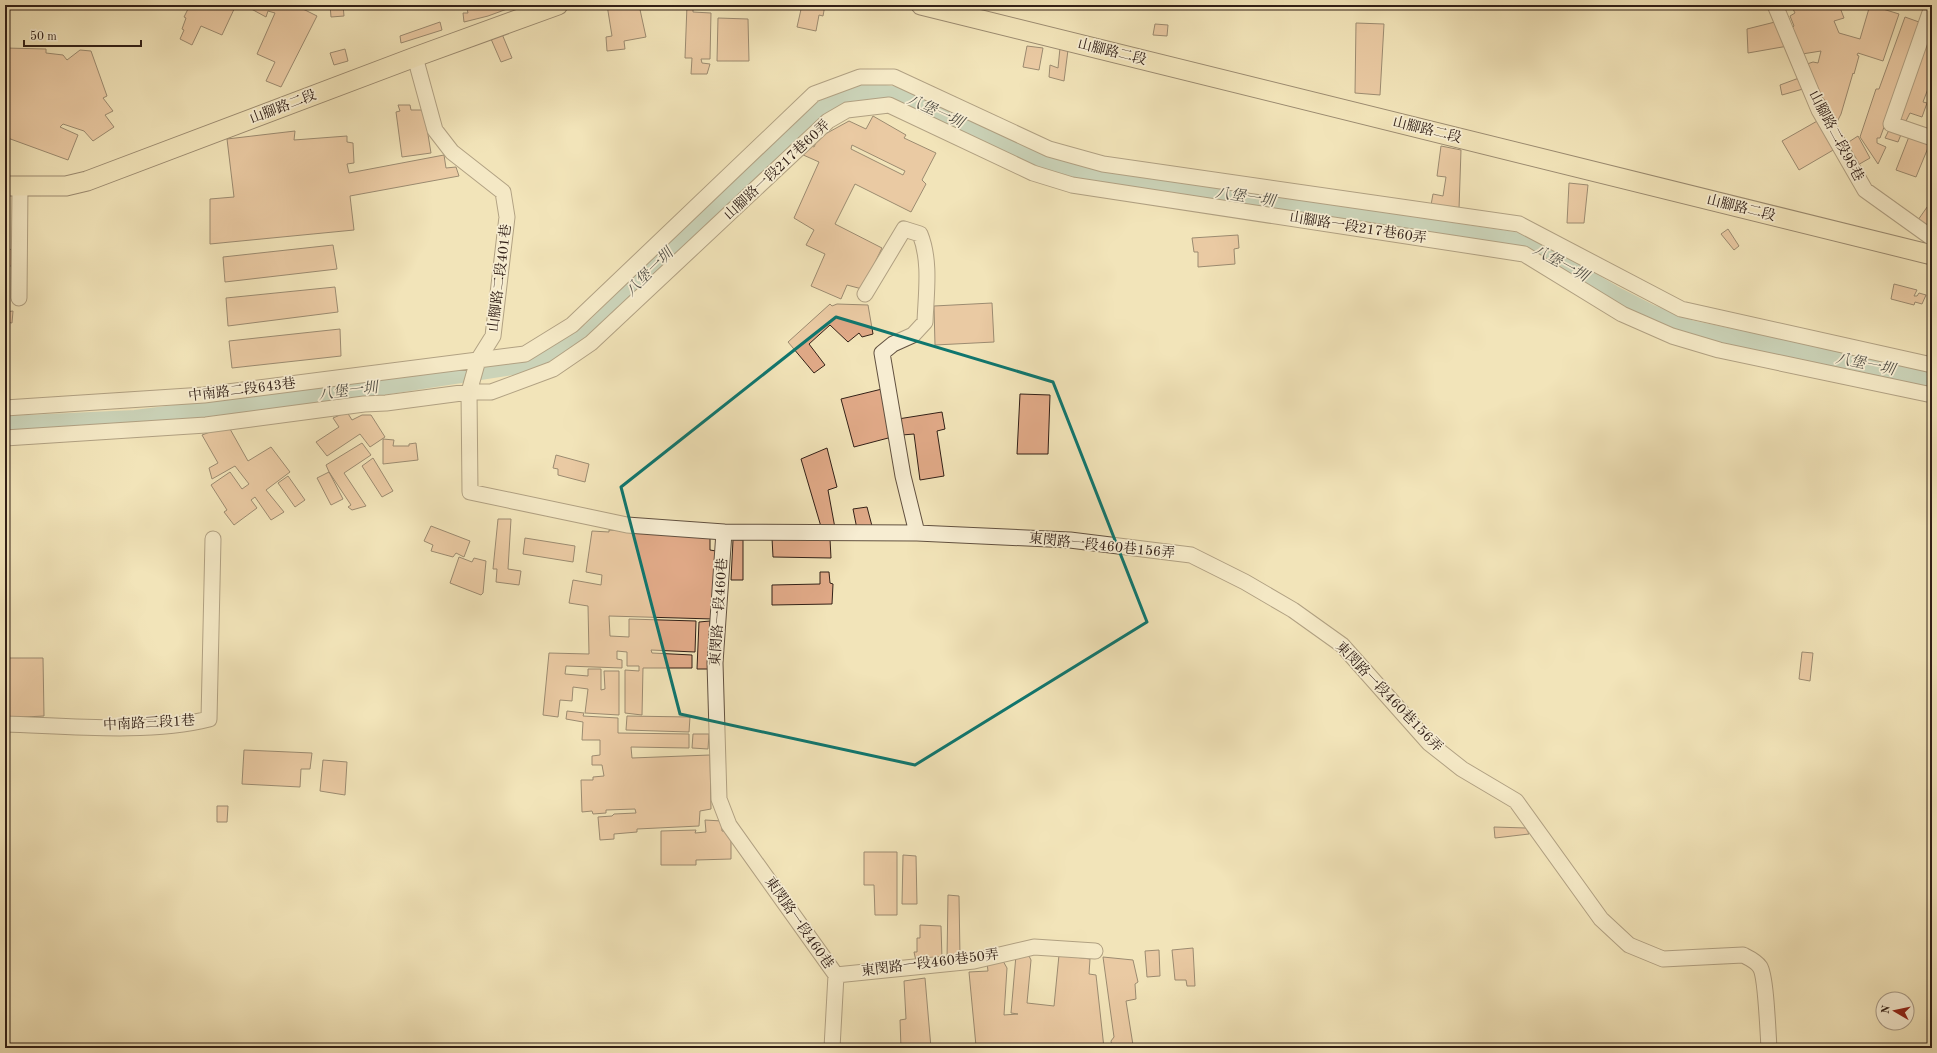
<svg xmlns="http://www.w3.org/2000/svg" width="1937" height="1053" font-family="'Old Standard TT','Noto Serif TC',serif">
<style>
.lines{fill:none;stroke-linecap:round;stroke-linejoin:round}
.canal{stroke:#9cbeb5;stroke-width:16}
.building{fill:#e1aa88;stroke:#322017;fill-rule:evenodd}
.minor-casing{stroke:#625140;stroke-width:17}
.major-casing{stroke:#322017;stroke-width:21}
.minor{stroke:#f7edd2;stroke-width:15}
.major{stroke:#f2e4b9;stroke-width:19}
.marked{fill:none;stroke:#0f766e;stroke-width:3;stroke-linejoin:round}
.labels{text-anchor:middle;dominant-baseline:central;stroke-width:3.5;stroke-linejoin:round;paint-order:stroke}
.street-label{font-size:14px;fill:#322017;stroke:#f7edd2}
.water-label{font-size:15px;font-style:italic;fill:#524f46;stroke:#f7edd2}
</style>
<rect width="100%" height="100%" fill="#f2e4b9"/>
<filter id="stains"><feTurbulence type="fractalNoise" baseFrequency=".005" numOctaves="4"/><feColorMatrix values="0 0 0 0 .2 0 0 0 0 .09 0 0 0 0 .02 0 0 0 .5 -.17"/></filter>
<radialGradient id="worn" r=".72"><stop offset=".6" stop-color="#630" stop-opacity="0"/><stop offset="1" stop-color="#630" stop-opacity=".3"/></radialGradient>
<g class="lines">
<path class="canal" d="M 5,424 L 135,418 L 383,387 L 526,365 L 590,331 L 804,121 L 837,99 L 871,91 L 898,95 L 1034,158 L 1071,171 L 1101,177 L 1520,241 L 1541,251 L 1613,293 L 1652,313 L 1690,328 L 1932,379"/>
</g>
<path class="building" d="M 190,5 L 236,5 L 222,35 L 201,26 L 192,45 L 180,39 L 184,30 L 182,29 L 186,18 L 184,17 Z
M 244,5 L 295,5 L 317,16 L 281,87 L 266,81 L 275,62 L 257,54 L 275,13 L 268,11 L 266,17 Z
M 330,5 L 343,5 L 344,16 L 331,17 Z
M 466,5 L 479,5 L 480,9 L 483,8 L 483,5 L 518,5 L 488,16 L 464,22 L 463,13 L 468,13 Z
M 607,5 L 639,5 L 646,37 L 624,41 L 625,49 L 607,51 L 606,37 L 612,36 Z
M 687,5 L 693,5 L 693,12 L 711,13 L 710,59 L 701,59 L 702,63 L 710,64 L 707,74 L 691,74 L 692,58 L 685,58 Z
M 802,5 L 825,5 L 823,16 L 819,15 L 816,31 L 797,27 Z
M 964,5 L 984,5 L 983,11 L 964,7 Z
M 1791,5 L 1839,5 L 1844,18 L 1834,21 L 1839,33 L 1860,39 L 1870,5 L 1899,14 L 1883,61 L 1858,53 L 1857,55 L 1859,56 L 1854,74 L 1853,73 L 1841,114 L 1837,122 L 1832,125 L 1824,109 L 1827,103 L 1818,92 L 1807,64 L 1813,62 L 1818,63 L 1821,51 L 1802,54 L 1792,28 L 1794,26 L 1790,16 L 1795,13 Z
M 1905,17 L 1919,22 L 1895,97 L 1880,138 L 1877,138 L 1877,143 L 1886,147 L 1878,164 L 1860,137 L 1876,89 L 1879,89 Z
M 718,18 L 748,19 L 749,61 L 717,61 Z
M 440,22 L 442,30 L 401,43 L 400,36 Z
M 1775,22 L 1788,46 L 1748,53 L 1747,29 Z
M 1356,23 L 1384,24 L 1380,95 L 1355,93 Z
M 1155,24 L 1168,25 L 1167,36 L 1153,35 Z
M 1932,26 L 1932,78 L 1923,102 L 1927,103 L 1922,117 L 1910,113 L 1904,125 L 1897,122 Z
M 502,34 L 512,58 L 501,62 L 491,39 Z
M 1027,46 L 1043,48 L 1039,70 L 1023,67 Z
M 5,48 L 46,49 L 46,53 L 63,55 L 67,60 L 80,50 L 91,51 L 107,96 L 103,98 L 113,111 L 105,115 L 114,127 L 93,141 L 84,131 L 63,124 L 60,127 L 78,135 L 68,160 L 5,137 Z
M 1060,48 L 1068,50 L 1064,81 L 1049,77 L 1050,65 L 1058,68 Z
M 345,49 L 348,61 L 334,65 L 330,53 Z
M 1799,78 L 1803,89 L 1782,95 L 1780,85 Z
M 398,105 L 410,105 L 411,110 L 424,110 L 431,153 L 402,157 L 396,112 L 400,111 Z
M 873,116 L 906,135 L 904,138 L 936,153 L 922,180 L 926,184 L 911,212 L 855,184 L 835,224 L 882,248 L 862,289 L 847,285 L 841,299 L 811,286 L 825,254 L 806,245 L 814,230 L 794,218 L 819,162 L 801,154 L 807,144 L 814,147 L 818,138 L 849,121 L 866,129 ZM 852,145 L 905,171 L 903,175 L 851,149 Z
M 1819,120 L 1835,149 L 1799,170 L 1782,141 Z
M 1891,126 L 1902,132 L 1898,142 L 1885,138 Z
M 295,131 L 294,140 L 347,136 L 347,142 L 353,143 L 354,163 L 347,164 L 349,173 L 444,155 L 446,168 L 456,167 L 459,176 L 350,196 L 354,230 L 210,244 L 210,199 L 234,197 L 227,139 Z
M 1910,134 L 1930,143 L 1916,177 L 1896,170 Z
M 1858,136 L 1870,158 L 1856,166 L 1844,145 Z
M 1441,146 L 1461,150 L 1459,209 L 1431,205 L 1433,194 L 1443,196 L 1446,177 L 1437,176 Z
M 1569,183 L 1588,185 L 1584,223 L 1567,223 Z
M 1932,200 L 1932,230 L 1918,220 Z
M 1728,229 L 1739,246 L 1734,250 L 1721,234 Z
M 1238,235 L 1239,248 L 1234,249 L 1235,264 L 1198,267 L 1198,252 L 1194,252 L 1192,238 Z
M 333,245 L 337,269 L 225,282 L 223,257 Z
M 14,249 L 14,266 L 5,266 L 5,250 Z
M 1894,284 L 1917,290 L 1914,296 L 1917,296 L 1919,293 L 1926,295 L 1922,304 L 1915,302 L 1914,305 L 1891,299 Z
M 335,287 L 338,312 L 228,326 L 226,298 Z
M 992,303 L 994,342 L 935,345 L 934,306 Z
M 830,304 L 832,306 L 837,304 L 868,305 L 873,334 L 862,337 L 859,333 L 848,342 L 830,325 L 809,344 L 825,365 L 814,373 L 788,342 Z
M 13,311 L 12,323 L 6,322 L 5,312 Z
M 340,329 L 341,356 L 232,368 L 229,341 Z
M 882,389 L 892,437 L 854,447 L 841,399 Z
M 1020,394 L 1050,395 L 1048,454 L 1017,454 Z
M 347,412 L 352,420 L 362,415 L 371,415 L 385,437 L 370,447 L 360,434 L 327,456 L 316,442 L 339,427 L 333,418 Z
M 942,412 L 945,429 L 937,431 L 944,476 L 920,480 L 914,434 L 902,435 L 898,419 Z
M 208,429 L 230,429 L 248,461 L 271,447 L 290,472 L 266,490 L 284,512 L 271,520 L 255,497 L 251,500 L 257,508 L 234,525 L 224,512 L 227,510 L 211,485 L 230,472 L 242,489 L 249,484 L 235,466 L 212,479 L 209,468 L 218,463 L 202,435 L 210,432 Z
M 383,439 L 394,440 L 393,446 L 409,446 L 409,444 L 416,443 L 418,460 L 383,464 Z
M 362,443 L 371,455 L 344,473 L 366,506 L 352,510 L 348,507 L 351,505 L 329,472 L 326,465 Z
M 827,448 L 837,487 L 828,490 L 835,528 L 822,530 L 801,459 Z
M 556,455 L 589,464 L 585,482 L 558,475 L 558,469 L 553,468 Z
M 373,458 L 393,491 L 382,497 L 362,466 Z
M 329,472 L 343,499 L 331,505 L 317,478 Z
M 288,476 L 305,500 L 295,507 L 278,483 Z
M 867,507 L 872,526 L 857,529 L 853,509 Z
M 498,519 L 511,519 L 508,569 L 521,571 L 519,585 L 496,582 L 497,569 L 493,569 Z
M 431,526 L 470,541 L 464,557 L 456,553 L 453,557 L 431,551 L 433,545 L 424,541 Z
M 609,530 L 710,535 L 710,550 L 716,551 L 713,619 L 609,616 L 610,636 L 629,637 L 629,619 L 696,621 L 695,652 L 651,650 L 652,653 L 692,655 L 692,668 L 643,668 L 642,715 L 625,713 L 625,670 L 639,671 L 639,666 L 627,666 L 627,652 L 617,651 L 617,659 L 622,660 L 622,668 L 566,666 L 565,674 L 588,676 L 588,669 L 601,669 L 601,690 L 605,689 L 604,671 L 619,671 L 619,715 L 585,713 L 588,689 L 573,687 L 572,701 L 560,700 L 558,717 L 543,715 L 549,653 L 589,654 L 588,606 L 569,603 L 573,580 L 601,585 L 602,575 L 586,572 L 592,531 L 609,532 Z
M 525,538 L 575,546 L 573,562 L 523,554 Z
M 772,538 L 830,539 L 831,558 L 773,557 Z
M 733,540 L 743,540 L 743,580 L 731,580 Z
M 459,557 L 472,562 L 474,558 L 486,561 L 483,593 L 481,595 L 450,583 Z
M 820,572 L 829,572 L 830,583 L 833,584 L 832,604 L 772,605 L 772,585 L 820,584 Z
M 710,621 L 709,669 L 697,669 L 699,622 Z
M 1802,652 L 1813,653 L 1810,681 L 1799,679 Z
M 5,658 L 43,658 L 44,716 L 6,718 Z
M 567,711 L 584,713 L 583,716 L 618,718 L 618,733 L 689,734 L 689,748 L 631,747 L 632,758 L 710,755 L 711,809 L 700,811 L 699,826 L 637,829 L 637,832 L 614,834 L 614,839 L 600,840 L 598,817 L 612,816 L 614,814 L 636,813 L 635,809 L 606,810 L 606,813 L 593,814 L 592,811 L 582,812 L 581,780 L 593,780 L 593,777 L 604,776 L 602,765 L 592,765 L 592,756 L 600,755 L 600,740 L 582,740 L 583,722 L 566,719 Z
M 627,716 L 690,717 L 689,732 L 626,730 Z
M 693,734 L 709,734 L 708,749 L 692,748 Z
M 244,750 L 312,753 L 310,769 L 301,769 L 300,787 L 242,784 Z
M 323,760 L 347,762 L 345,795 L 320,791 Z
M 217,806 L 228,806 L 227,822 L 217,822 Z
M 705,820 L 722,821 L 722,831 L 731,832 L 731,859 L 696,860 L 696,865 L 661,865 L 661,831 L 696,830 L 695,833 L 706,832 Z
M 1494,827 L 1526,828 L 1529,834 L 1495,838 Z
M 864,852 L 897,852 L 897,915 L 875,915 L 874,885 L 864,885 Z
M 903,855 L 916,856 L 917,904 L 902,904 Z
M 948,895 L 959,896 L 960,956 L 947,959 Z
M 920,925 L 941,926 L 942,959 L 916,961 L 914,952 L 917,952 L 917,938 L 920,938 Z
M 1193,948 L 1195,986 L 1187,986 L 1186,980 L 1175,980 L 1172,950 Z
M 1159,950 L 1160,976 L 1147,977 L 1145,951 Z
M 1028,954 L 1031,960 L 1027,1003 L 1054,1006 L 1059,955 L 1090,959 L 1089,974 L 1096,975 L 1104,1048 L 1063,1045 L 1062,1048 L 953,1048 L 976,1046 L 969,972 L 988,971 L 987,963 L 1003,961 L 1007,968 L 1004,1015 L 1018,1014 L 1011,1013 L 1016,955 Z
M 1103,957 L 1133,960 L 1138,982 L 1135,984 L 1136,999 L 1126,1001 L 1133,1045 L 1139,1044 L 1140,1048 L 1112,1048 L 1111,1041 L 1114,1037 Z
M 925,978 L 931,1048 L 901,1048 L 900,1020 L 906,1019 L 904,981 Z"/>
<g class="lines">
<g class="minor-casing">
<path id="minor" d="M 1775,5 L 1819,110 L 1865,190 L 1932,238
M 1932,7 L 1891,124 L 1932,138
M 415,57 L 435,130 L 452,152 L 503,192 L 507,217 L 493,336 L 478,360 L 469,392 L 470,492 L 627,525 L 724,532 L 715,663 L 719,799 L 729,825 L 836,975 L 832,1048
M 865,294 L 904,229 L 920,234 C 931,261 926,294 925,322 L 913,335 L 893,344 L 882,353 L 903,476 L 917,533
M 19,298 L 20,186
M 5,408 L 204,395 L 525,354 L 572,325 L 814,94 L 860,77 L 894,77 L 1049,149 L 1103,164 L 1519,224 L 1681,309 L 1932,365
M 5,438 L 206,425 L 364,404 L 386,403 L 469,392 L 491,392 L 553,369 L 591,343 L 828,121 L 847,110 L 889,105 L 1033,173 L 1072,185 L 1524,254 L 1622,314 L 1672,336 L 1719,350 L 1932,395
M 724,532 L 917,533 L 1070,540 L 1191,555 L 1245,582 L 1293,610 L 1342,645 L 1429,743 L 1462,769 L 1516,801 L 1601,919 L 1629,945 L 1663,959 L 1743,955 C 1749,958 1756,961 1760,967 C 1766,976 1768,1034 1769,1048
M 5,724 C 68,726 149,734 209,719 L 213,539
M 836,975 L 974,961 L 1034,947 L 1095,951"/>
</g>
<g class="major-casing">
<path id="major" d="M 921,5 L 1932,255
M 5,186 L 66,186 L 87,181 L 415,57 L 558,5"/>
</g>
<use href="#minor" class="minor"/>
<use href="#major" class="major"/>
</g>
<path d="M0 0H1937V1053H0ZM 836,317 L 1053,382 L 1147,622 L 915,765 L 680,714 L 621,487 Z" fill="#f2e4b9" fill-opacity=".55" fill-rule="evenodd"/>
<path class="marked" d="M 836,317 L 1053,382 L 1147,622 L 915,765 L 680,714 L 621,487 Z"/>
<g class="labels">
<g class="street-label">
<text transform="translate(1112 52) rotate(14)">山腳路二段</text>
<text transform="translate(283 107) rotate(-21)">山腳路二段</text>
<text transform="translate(1427 130) rotate(14)">山腳路二段</text>
<text transform="translate(1836 136) rotate(62)">山腳路二段98巷</text>
<text transform="translate(777 170) rotate(-43)">山腳路一段217巷60弄</text>
<text transform="translate(1741 208) rotate(14)">山腳路二段</text>
<text transform="translate(1358 228) rotate(9)">山腳路一段217巷60弄</text>
<text transform="translate(500 278) rotate(-83)">山腳路二段401巷</text>
<text transform="translate(242 390) rotate(-7)">中南路二段643巷</text>
<text transform="translate(1102 546) rotate(6)">東閔路一段460巷156弄</text>
<text transform="translate(719 612) rotate(-86)">東閔路一段460巷</text>
<text transform="translate(1389 697) rotate(46)">東閔路一段460巷156弄</text>
<text transform="translate(149 723) rotate(-3)">中南路三段1巷</text>
<text transform="translate(799 923) rotate(55)">東閔路一段460巷</text>
<text transform="translate(930 963) rotate(-7)">東閔路一段460巷50弄</text>
</g>
<g class="water-label">
<text transform="translate(935 112) rotate(25)">八堡一圳</text>
<text transform="translate(1245 198) rotate(9)">八堡一圳</text>
<text transform="translate(1560 264) rotate(29)">八堡一圳</text>
<text transform="translate(650 273) rotate(-45)">八堡一圳</text>
<text transform="translate(1865 365) rotate(12)">八堡一圳</text>
<text transform="translate(348 392) rotate(-7)">八堡一圳</text>
</g>
</g>
<rect width="1937" height="1053" fill="none" stroke="#f2e4b9" stroke-width="20"/>
<rect x="6" y="6" width="1925" height="1041" fill="none" stroke="#322017" stroke-width="2"/>
<rect x="10" y="10" width="1917" height="1033" fill="none" stroke="#322017"/>
<g transform="translate(1895 1011) rotate(279)"><circle r="19" fill="#f7edd2" stroke="#a89b87"/>
<path d="M0-3L7 15L0 10L-7 15Z" fill="#8f2418"/>
<text y="-6" font-size="11" font-weight="bold" text-anchor="middle" fill="#322017">N</text>
</g>
<path d="M24 40v6h117v-6" fill="none" stroke="#322017" stroke-width="2"/>
<text x="30" y="40" font-size="12" fill="#322017" stroke="#f7edd2" stroke-width="3" paint-order="stroke">50 m</text>
<rect width="100%" height="100%" filter="url(#stains)"/>
<rect width="100%" height="100%" fill="url(#worn)"/>
</svg>
